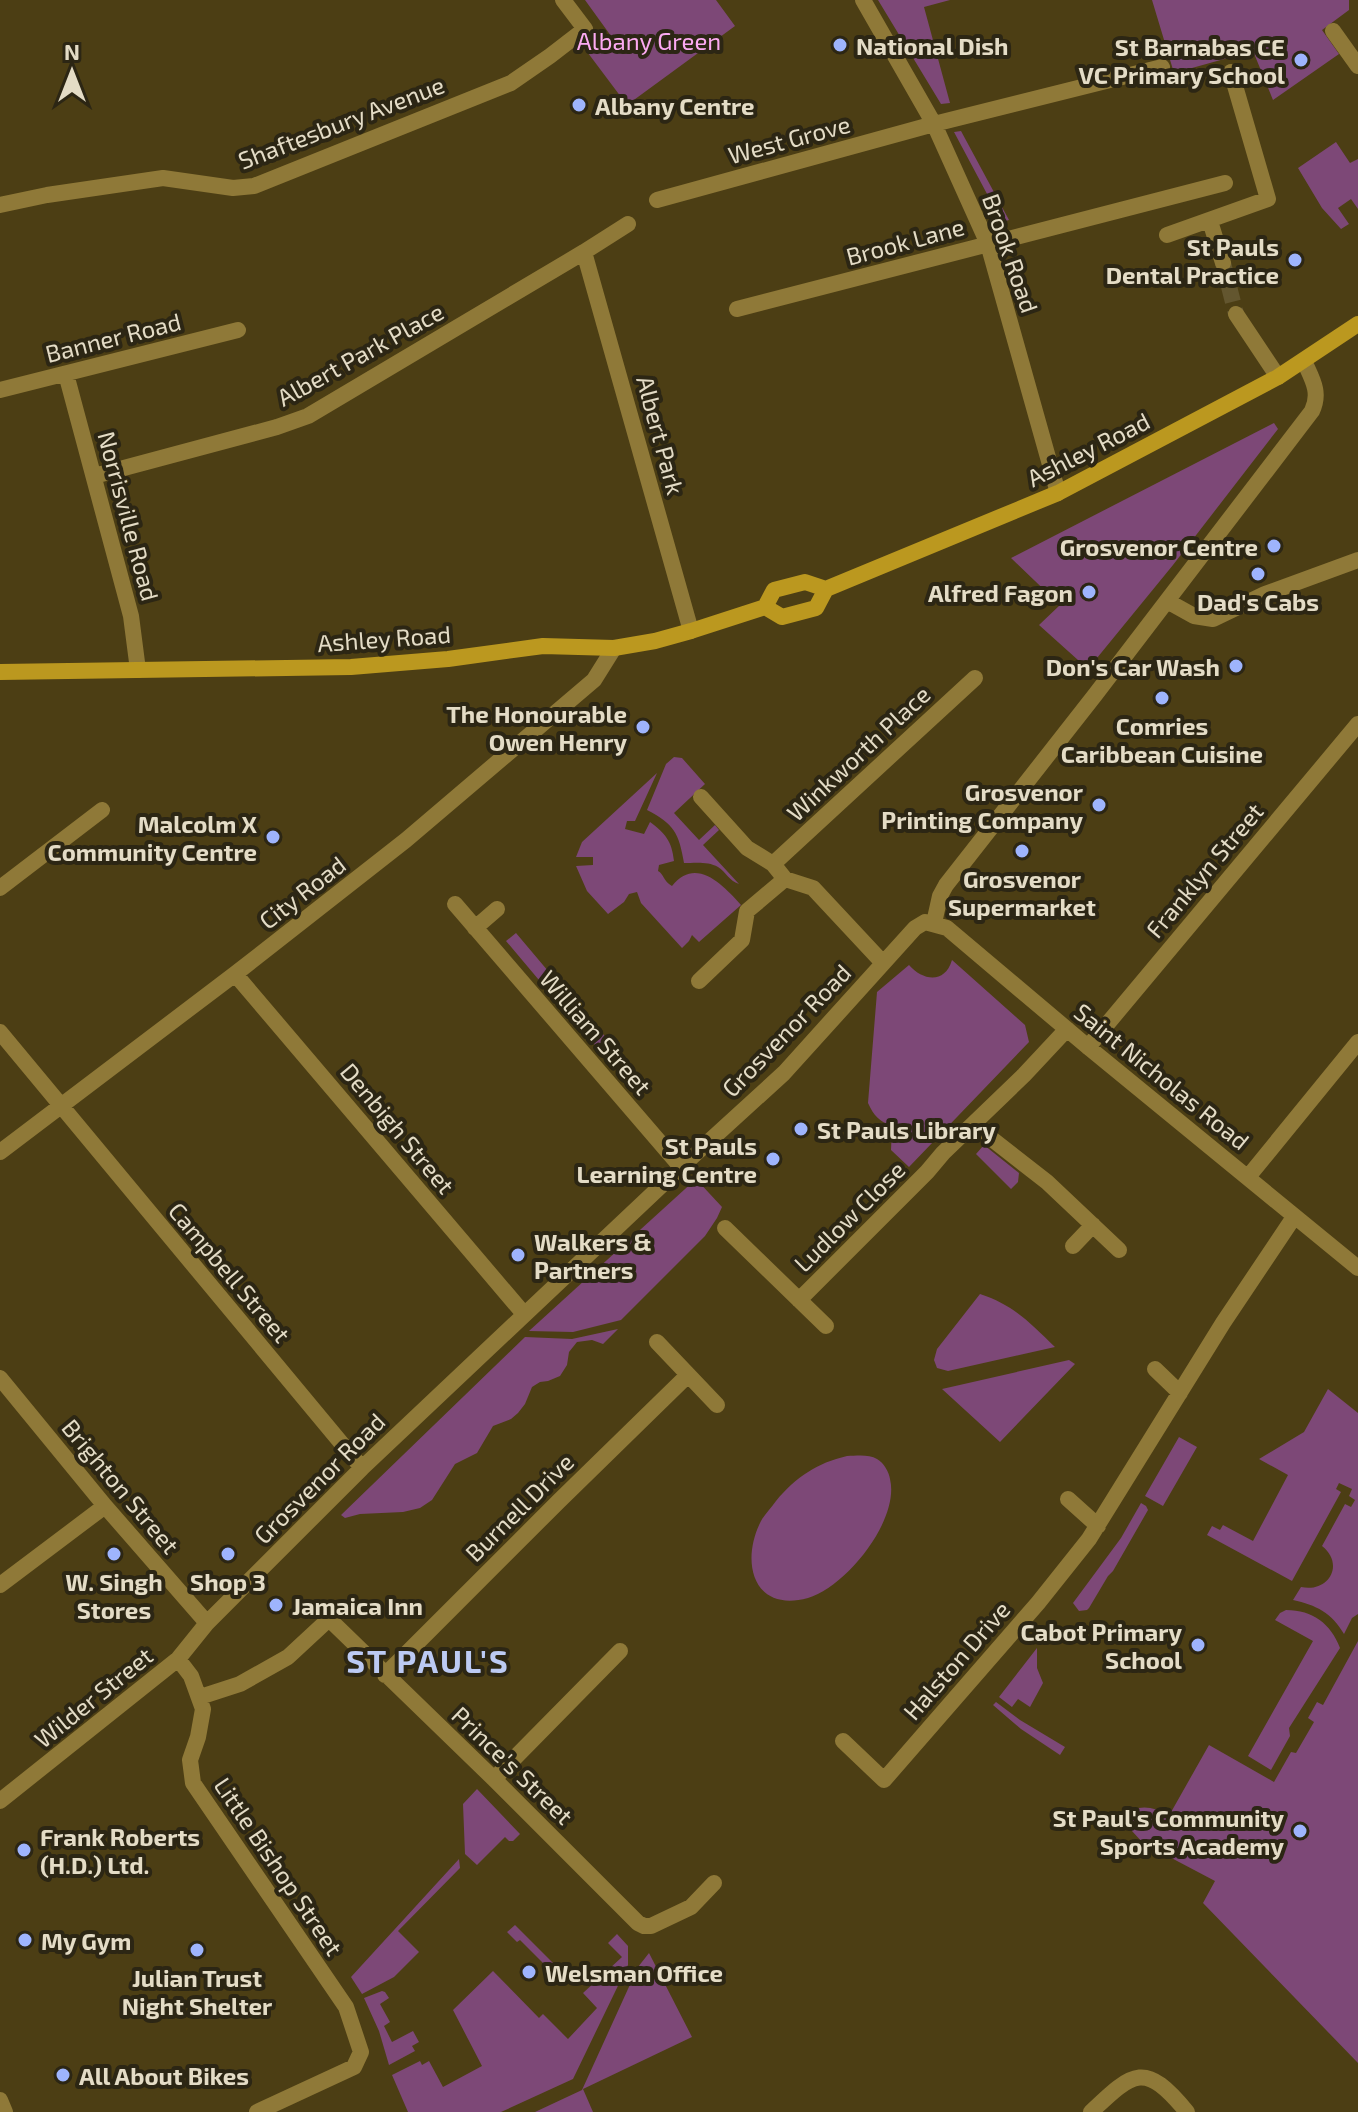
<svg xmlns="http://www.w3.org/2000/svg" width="1358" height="2112" font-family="'Exo 2',sans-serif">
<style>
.green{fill:#7d4877}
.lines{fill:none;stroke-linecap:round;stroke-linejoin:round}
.minor-tunnel{stroke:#63562f;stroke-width:16;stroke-dasharray:16 8;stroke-linecap:butt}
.minor{stroke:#8f7938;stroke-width:16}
.secondary{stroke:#bb981f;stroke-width:16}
.poi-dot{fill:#9eb4fd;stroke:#2c2614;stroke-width:3}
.labels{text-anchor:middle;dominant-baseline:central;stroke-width:8;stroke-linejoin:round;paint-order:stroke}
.park-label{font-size:24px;fill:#fcaaf2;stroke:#2c2614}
.poi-label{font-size:24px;font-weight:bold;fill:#e4dcc6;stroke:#2c2614;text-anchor:end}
.street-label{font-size:24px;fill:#e4dcc6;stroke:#2c2614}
.district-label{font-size:32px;font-weight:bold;letter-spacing:2px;fill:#bccaf3;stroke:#2c2614}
</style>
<rect width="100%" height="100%" fill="#4c3e14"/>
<path class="green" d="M 585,0 L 716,0 L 735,26 L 627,105 L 588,53 L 611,36 Z
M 878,0 L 950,0 L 924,7 L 950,103 L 941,104 Z
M 1152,0 L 1349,0 L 1349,10 L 1322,30 L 1339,54 L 1273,100 L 1253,51 L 1174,73 Z
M 961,131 L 1009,220 L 1002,222 L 954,132 Z
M 1336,142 L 1350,163 L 1358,159 L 1358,209 L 1351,199 L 1338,208 L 1349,224 L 1341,229 L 1322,208 L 1298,168 Z
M 1274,423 L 1278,429 L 1173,565 L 1088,669 L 1039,625 L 1060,605 L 1011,558 Z
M 674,757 L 682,758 L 705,784 L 674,813 L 699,840 L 715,825 L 719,830 L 703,845 L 739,884 C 729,881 726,872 718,867 C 708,861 694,863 684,863 C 679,833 674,824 647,810 L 666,764 Z
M 657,773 L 635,821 L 627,821 L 625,829 L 644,834 L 650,822 C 665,833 672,841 674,861 L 659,865 L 658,871 C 664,874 663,881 672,886 C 696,856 723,885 741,905 L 699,942 L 692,935 L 689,941 L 682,948 L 641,903 L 637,892 L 629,894 L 624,902 L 608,914 L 587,891 L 576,866 L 593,865 L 593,857 L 576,857 L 582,842 Z
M 516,933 L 559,984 L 549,992 L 506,941 Z
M 952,960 L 1025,1025 L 1029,1042 L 909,1167 L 891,1150 L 892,1126 C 879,1121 874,1116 868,1103 L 877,992 L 909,965 C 923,981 945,984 952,960 Z
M 566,992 L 609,1041 L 599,1050 L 557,1000 Z
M 984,1145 L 1019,1173 L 1018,1182 L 1011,1189 L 976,1154 Z
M 696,1179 L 722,1207 L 717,1218 L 705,1236 L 621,1320 L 573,1332 L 529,1331 Z
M 980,1294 C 1014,1305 1030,1323 1055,1347 L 948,1371 L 937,1368 L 934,1360 L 937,1349 Z
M 618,1329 L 603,1344 L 592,1340 L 577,1342 L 569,1352 L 567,1365 L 560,1376 L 548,1381 L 540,1382 L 532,1387 L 525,1404 L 518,1413 L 511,1419 L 493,1426 L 477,1453 L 455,1464 L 432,1500 L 420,1508 L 403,1512 L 360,1514 L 345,1518 L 341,1515 L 525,1337 L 572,1339 Z
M 1069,1360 L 1075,1364 L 1000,1442 L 942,1389 Z
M 1328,1389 L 1358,1413 L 1358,1614 L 1352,1618 L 1344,1634 C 1332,1613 1316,1605 1293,1600 L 1301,1587 C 1329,1593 1345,1564 1322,1546 L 1345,1504 L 1351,1507 L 1355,1500 L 1349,1496 L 1352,1489 L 1339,1483 L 1336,1489 L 1341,1492 L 1292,1581 L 1207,1535 L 1212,1526 L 1220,1530 L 1223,1525 L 1253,1541 L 1288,1475 L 1259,1459 L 1304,1432 Z
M 1179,1437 L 1197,1447 L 1163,1506 L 1145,1496 Z
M 847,1456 C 856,1456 869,1454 877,1459 C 884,1463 889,1472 890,1479 C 900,1520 846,1587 808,1598 C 753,1613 740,1562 761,1521 C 765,1514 771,1508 776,1501 C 796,1477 817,1463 847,1456 Z
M 1141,1503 L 1146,1506 L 1148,1510 L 1113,1571 L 1108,1576 L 1089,1608 L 1087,1610 L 1079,1611 L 1073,1603 L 1121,1538 Z
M 1286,1610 C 1313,1610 1331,1624 1340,1648 L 1289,1728 L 1290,1736 L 1271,1770 L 1248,1756 L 1313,1641 L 1275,1620 L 1280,1613 Z
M 1358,1641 L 1358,2063 L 1203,1903 L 1215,1881 L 1143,1843 L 1121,1819 C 1138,1802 1150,1807 1170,1814 L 1209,1745 L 1274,1782 L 1291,1752 L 1296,1753 L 1314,1722 L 1308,1718 L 1317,1702 L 1323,1705 Z
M 1037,1648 L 1037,1668 L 1043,1683 L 1030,1707 L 1018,1699 L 1012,1707 L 999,1697 Z
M 996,1702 L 1020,1720 L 1065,1747 L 1060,1755 L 1021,1729 L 993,1705 Z
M 477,1789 L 520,1834 L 513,1841 L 509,1841 L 505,1837 L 477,1865 L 465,1854 L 463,1804 Z
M 459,1859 L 460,1868 L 398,1931 L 419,1952 L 394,1977 L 362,1994 L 351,1977 Z
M 515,1925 L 555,1965 L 550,1970 L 520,1940 L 517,1942 L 507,1932 Z
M 617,1934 L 628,1946 L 628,1965 L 573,2079 L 501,2112 L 408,2112 L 392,2075 L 420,2061 L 422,2065 L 429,2061 L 443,2087 L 482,2066 L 453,2010 L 493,1971 L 539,2018 L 543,2014 L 568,2039 L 597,2008 L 583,1993 L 622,1957 L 608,1943 Z
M 649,1953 L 692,2037 L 583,2089 L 593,2112 L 535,2112 L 582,2090 L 638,1967 Z
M 382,1991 L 385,1992 L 389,1998 L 380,2004 L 390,2022 L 384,2026 L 392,2042 L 413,2031 L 419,2042 L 412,2046 L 415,2051 L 389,2065 L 379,2031 L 364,1998 Z"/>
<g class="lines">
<path class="minor-tunnel" d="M 1223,263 L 1236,314"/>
<path class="minor" d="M 863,0 L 934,124 L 988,244 L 1058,493
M 1333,31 L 1358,66
M 657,200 L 934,124 L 1162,67
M 0,205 L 47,195 L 163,178 L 233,188 L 254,186 L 511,83 L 550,56 L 585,29 L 563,0
M 1210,221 L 1223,263
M 1167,235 L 1268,199 L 1231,72
M 584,252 L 691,631
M 737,309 L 1225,183
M 1236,314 L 1278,377
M 66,374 L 131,616 L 138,670
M 0,390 L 238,330
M 94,476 L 277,427 L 308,416 L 584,252 L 628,224
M 1167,601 L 1194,616 L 1213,619 L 1265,594 L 1358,560
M 701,797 L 747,848 L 773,864 L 785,879 L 813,888 L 883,963
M 773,864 L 975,678
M 0,888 L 102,810
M 455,904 L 681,1167
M 934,923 L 940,896 L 946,885 L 1095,695 L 1312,411 C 1321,392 1312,379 1304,361
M 475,928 L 497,909
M 235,974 L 524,1314
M 699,981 L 742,940 L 747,911 L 785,879
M 0,1032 L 362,1468
M 1088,1047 L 1358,724
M 974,1125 L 1047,1182 L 1119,1250
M 0,1152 L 235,974 L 406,840 L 594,680 L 614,648
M 1248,1177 L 1358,1042
M 725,1228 L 826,1326
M 1073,1246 L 1093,1225
M 799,1300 L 927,1172 L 943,1153 L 1024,1075 L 1067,1029
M 657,1342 L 717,1405
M 1155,1369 L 1180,1393
M 0,1378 L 105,1506 L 207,1623
M 1068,1499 L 1098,1526
M 0,1585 L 105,1506
M 178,1659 L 191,1676 L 203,1709 L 198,1737 L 190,1760 L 193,1783 L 346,2007 L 361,2052 L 354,2067 L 257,2112
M 385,1675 L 559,1501 L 688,1375
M 200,1697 L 240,1684 L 288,1657 L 329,1619 L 494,1779 L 638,1923 L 644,1926 L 651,1926 L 691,1907 L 714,1883
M 843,1741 L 884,1780 L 1038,1603 L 1089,1539 L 1223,1323 L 1294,1217
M 494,1779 L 620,1651
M 0,1801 L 178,1659 L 207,1623 L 362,1468 L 681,1167 L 784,1073 L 915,928 L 925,922 L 947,928 L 1088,1047 L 1358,1268
M 0,2100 L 5,2112
M 1091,2112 C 1134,2071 1145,2061 1187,2112"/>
<path class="secondary" d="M 765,607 L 782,617 L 816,608 L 826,589
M 0,672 L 351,667 L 448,659 L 543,646 L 614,648 L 655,641 L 691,631 L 765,607 L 774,590 L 805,582 L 826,589 L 1058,493 L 1278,377 L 1358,324"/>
</g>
<g class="poi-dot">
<circle cx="840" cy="45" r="8"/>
<circle cx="1301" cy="60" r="8"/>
<circle cx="579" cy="105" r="8"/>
<circle cx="1295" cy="260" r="8"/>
<circle cx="1274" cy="546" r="8"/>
<circle cx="1258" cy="574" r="8"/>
<circle cx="1089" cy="592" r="8"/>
<circle cx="1236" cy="666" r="8"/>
<circle cx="1162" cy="698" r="8"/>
<circle cx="643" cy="727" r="8"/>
<circle cx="1099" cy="805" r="8"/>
<circle cx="273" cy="837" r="8"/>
<circle cx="1022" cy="851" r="8"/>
<circle cx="801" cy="1129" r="8"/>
<circle cx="773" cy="1159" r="8"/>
<circle cx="518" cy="1255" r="8"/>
<circle cx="114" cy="1554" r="8"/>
<circle cx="228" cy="1554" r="8"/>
<circle cx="276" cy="1605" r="8"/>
<circle cx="1198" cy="1645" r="8"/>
<circle cx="1300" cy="1831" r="8"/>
<circle cx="24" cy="1850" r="8"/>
<circle cx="25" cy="1940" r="8"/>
<circle cx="197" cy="1950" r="8"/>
<circle cx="529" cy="1972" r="8"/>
<circle cx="63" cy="2075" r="8"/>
</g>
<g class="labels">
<g class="park-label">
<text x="649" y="40">Albany Green</text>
</g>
<g class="poi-label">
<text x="856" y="45" text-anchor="start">National Dish</text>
<text x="1285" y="46">St Barnabas CE<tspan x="1285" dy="28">VC Primary School</tspan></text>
<text x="595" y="105" text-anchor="start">Albany Centre</text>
<text x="1279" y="246">St Pauls<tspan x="1279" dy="28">Dental Practice</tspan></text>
<text x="1258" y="546">Grosvenor Centre</text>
<text x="1073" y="592">Alfred Fagon</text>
<text x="1258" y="601" text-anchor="middle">Dad's Cabs</text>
<text x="1220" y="666">Don's Car Wash</text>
<text x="627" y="713">The Honourable<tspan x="627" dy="28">Owen Henry</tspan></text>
<text x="1162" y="725" text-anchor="middle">Comries<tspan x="1162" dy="28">Caribbean Cuisine</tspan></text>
<text x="1083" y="791">Grosvenor<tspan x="1083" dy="28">Printing Company</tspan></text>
<text x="257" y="823">Malcolm X<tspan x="257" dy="28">Community Centre</tspan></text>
<text x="1022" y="878" text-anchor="middle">Grosvenor<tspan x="1022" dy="28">Supermarket</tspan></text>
<text x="817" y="1129" text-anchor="start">St Pauls Library</text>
<text x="757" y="1145">St Pauls<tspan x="757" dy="28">Learning Centre</tspan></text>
<text x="534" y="1241" text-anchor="start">Walkers &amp;<tspan x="534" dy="28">Partners</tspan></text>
<text x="114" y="1581" text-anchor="middle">W. Singh<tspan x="114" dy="28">Stores</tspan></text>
<text x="228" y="1581" text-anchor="middle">Shop 3</text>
<text x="292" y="1605" text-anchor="start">Jamaica Inn</text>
<text x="1182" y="1631">Cabot Primary<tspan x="1182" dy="28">School</tspan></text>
<text x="1284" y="1817">St Paul's Community<tspan x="1284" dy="28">Sports Academy</tspan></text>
<text x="40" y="1836" text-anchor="start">Frank Roberts<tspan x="40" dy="28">(H.D.) Ltd.</tspan></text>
<text x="41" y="1940" text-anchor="start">My Gym</text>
<text x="545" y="1972" text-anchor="start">Welsman Office</text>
<text x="197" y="1977" text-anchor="middle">Julian Trust<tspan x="197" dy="28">Night Shelter</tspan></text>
<text x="79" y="2075" text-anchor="start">All About Bikes</text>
</g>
<g class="street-label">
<text transform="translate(341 122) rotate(-21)">Shaftesbury Avenue</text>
<text transform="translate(789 139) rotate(-15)">West Grove</text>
<text transform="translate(905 241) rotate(-15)">Brook Lane</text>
<text transform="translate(1011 253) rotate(71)">Brook Road</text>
<text transform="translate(113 337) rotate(-14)">Banner Road</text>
<text transform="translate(360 354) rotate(-29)">Albert Park Place</text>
<text transform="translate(661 435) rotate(75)">Albert Park</text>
<text transform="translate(1088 449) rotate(-27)">Ashley Road</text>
<text transform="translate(129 516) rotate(75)">Norrisville Road</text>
<text transform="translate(384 638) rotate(-4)">Ashley Road</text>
<text transform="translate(858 753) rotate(-43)">Winkworth Place</text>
<text transform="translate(1204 870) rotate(-50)">Franklyn Street</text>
<text transform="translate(302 892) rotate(-38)">City Road</text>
<text transform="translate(786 1030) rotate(-46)">Grosvenor Road</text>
<text transform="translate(596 1032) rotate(49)">William Street</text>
<text transform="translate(1162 1076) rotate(39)">Saint Nicholas Road</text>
<text transform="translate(398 1128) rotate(50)">Denbigh Street</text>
<text transform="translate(849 1216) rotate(-45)">Ludlow Close</text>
<text transform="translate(230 1272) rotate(50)">Campbell Street</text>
<text transform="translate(319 1478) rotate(-45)">Grosvenor Road</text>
<text transform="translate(121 1486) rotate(50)">Brighton Street</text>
<text transform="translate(519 1507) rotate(-45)">Burnell Drive</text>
<text transform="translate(956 1660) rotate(-49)">Halston Drive</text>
<text transform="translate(93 1697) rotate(-39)">Wilder Street</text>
<text transform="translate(513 1765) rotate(44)">Prince's Street</text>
<text transform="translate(279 1866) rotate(56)">Little Bishop Street</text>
</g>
<g class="district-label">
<text x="428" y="1660">ST PAUL'S</text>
</g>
</g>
<g transform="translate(72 72)" stroke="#2c2614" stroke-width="6" paint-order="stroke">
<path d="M0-6L14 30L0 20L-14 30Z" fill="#e4dcc6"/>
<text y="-12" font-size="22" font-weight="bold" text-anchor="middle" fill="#e4dcc6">N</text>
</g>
</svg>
